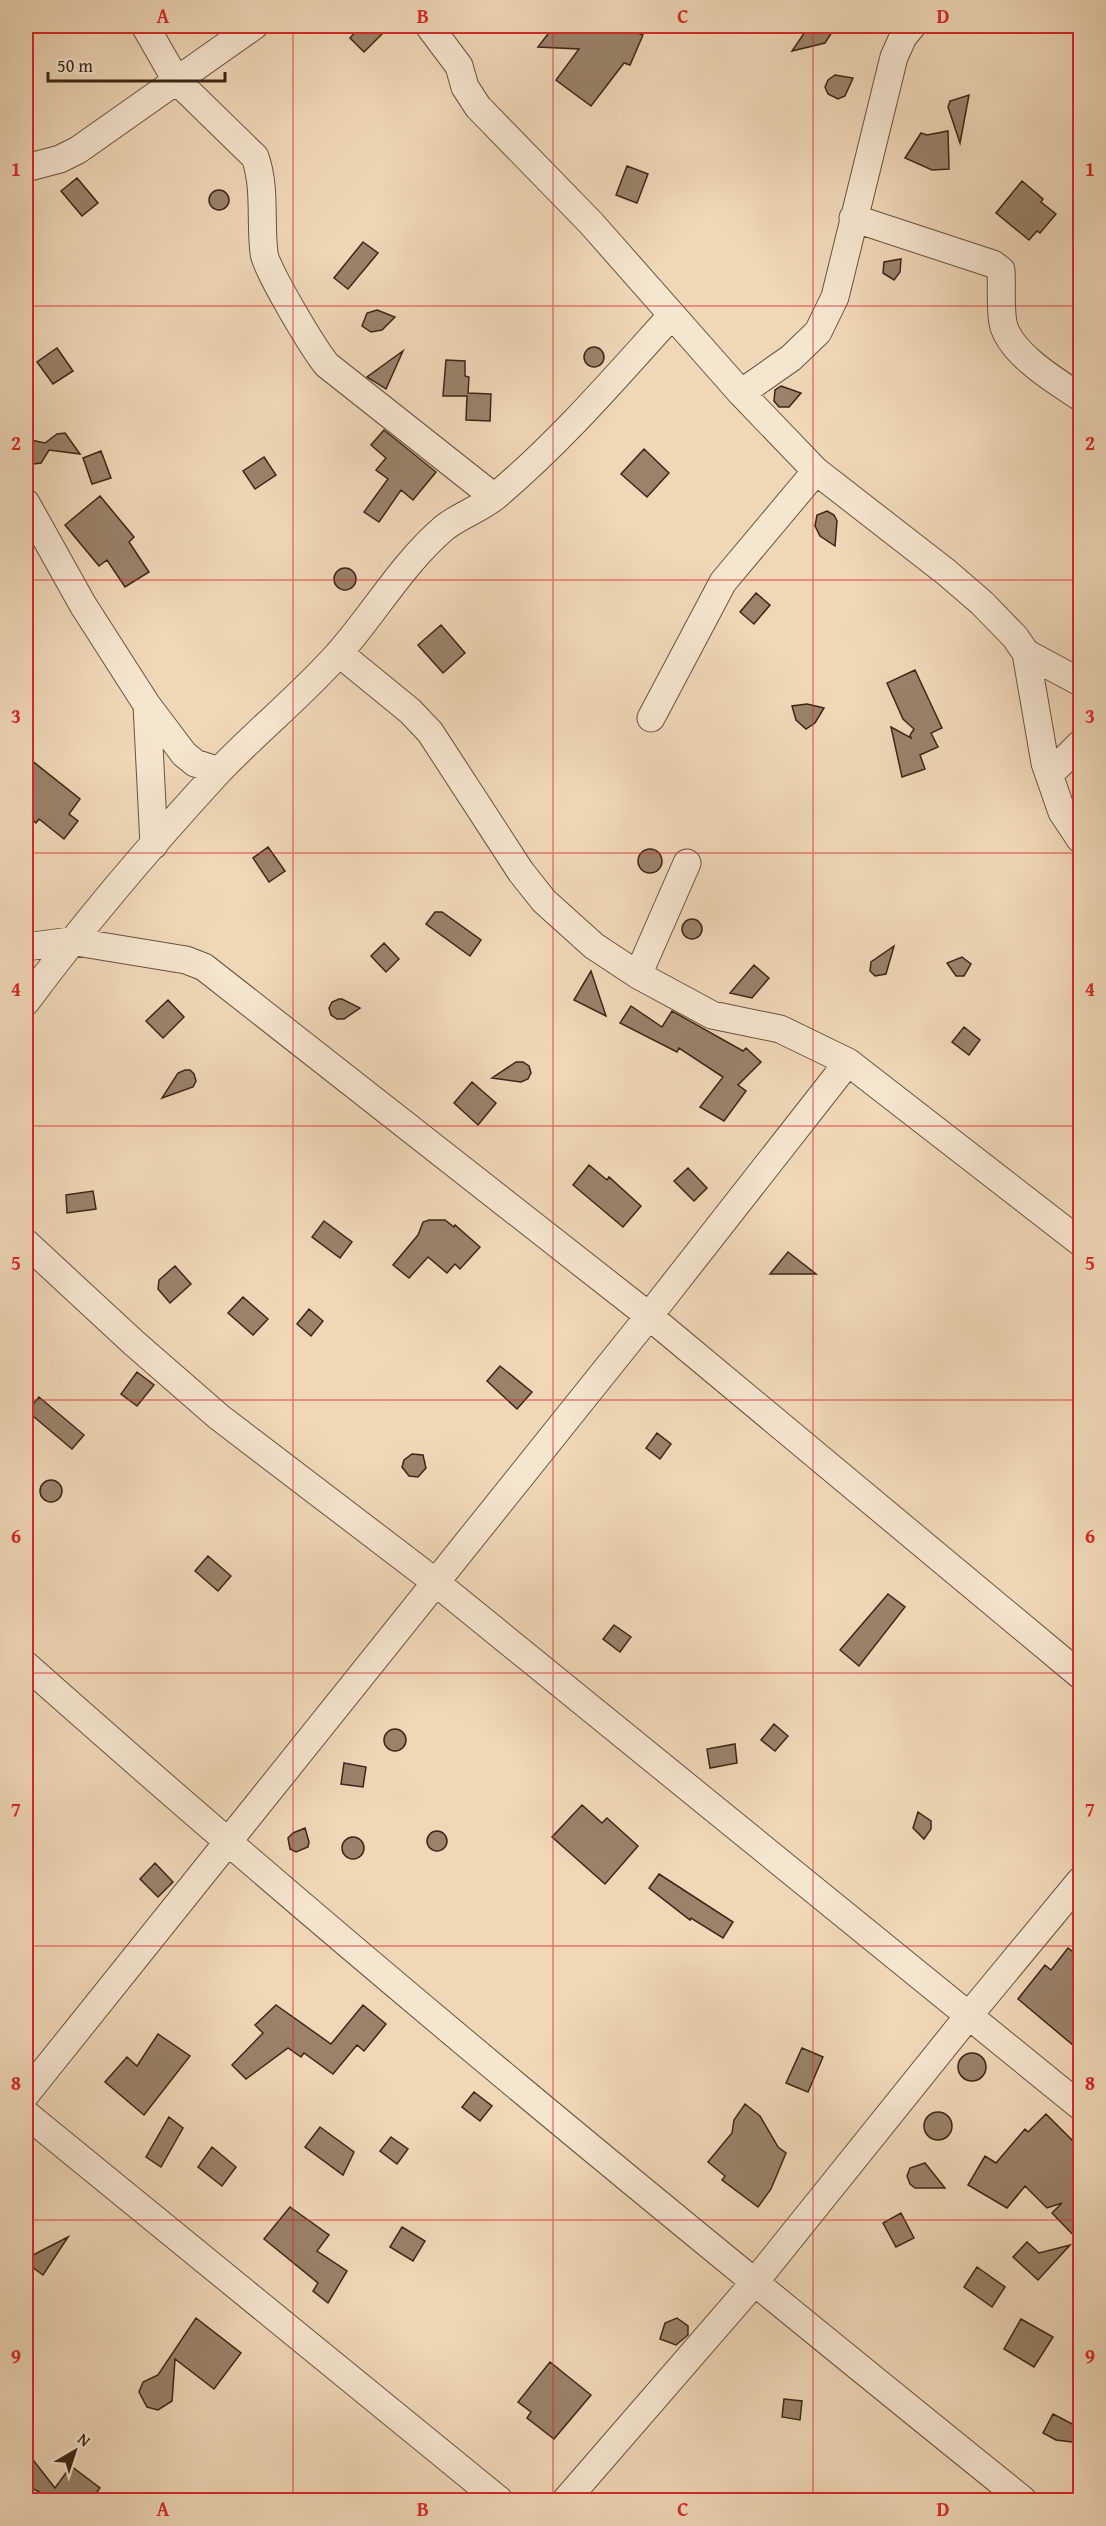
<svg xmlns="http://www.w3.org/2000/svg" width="1106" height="2526" font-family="'Gentium Book Plus',serif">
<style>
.building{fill:#9a836a;stroke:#3c2616;stroke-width:1.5}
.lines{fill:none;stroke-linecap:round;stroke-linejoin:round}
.minor-casing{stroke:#69523e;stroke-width:29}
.minor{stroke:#f5e6d0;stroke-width:27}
.grid{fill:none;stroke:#d62828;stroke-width:1.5;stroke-opacity:0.55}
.neatline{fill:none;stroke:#d62828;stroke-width:2}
.grid-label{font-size:20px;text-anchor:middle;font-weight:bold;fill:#d62828}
</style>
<rect width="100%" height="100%" fill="#f0d8b7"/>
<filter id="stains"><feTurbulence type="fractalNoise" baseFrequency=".00333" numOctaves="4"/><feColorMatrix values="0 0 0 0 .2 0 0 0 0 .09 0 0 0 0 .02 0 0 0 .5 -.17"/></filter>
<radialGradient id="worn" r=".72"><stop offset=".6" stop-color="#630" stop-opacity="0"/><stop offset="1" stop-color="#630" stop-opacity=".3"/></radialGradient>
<path class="building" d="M 361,26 L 390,26 L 364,52 L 350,38 Z
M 554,26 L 619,26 L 643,35 L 630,65 L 624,63 L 591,106 L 556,80 L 579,49 L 538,47 Z
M 809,26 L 836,26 L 825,43 L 792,51 Z
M 835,75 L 853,78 L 845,96 L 838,99 L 828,94 L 825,87 L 828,80 Z
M 969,95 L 960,143 L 948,107 L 950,101 Z
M 948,131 L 949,169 L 932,170 L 905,158 L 921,133 L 927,135 Z
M 627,166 L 648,174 L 637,203 L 616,195 Z
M 77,178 L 98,203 L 82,216 L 61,191 Z
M 1022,181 L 1043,199 L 1041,202 L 1056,214 L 1040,233 L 1037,231 L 1029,240 L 996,213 Z
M209 200a10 10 0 1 1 20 0a10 10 0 1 1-20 0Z
M 363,242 L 378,253 L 348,289 L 334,278 Z
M 901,259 L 900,272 L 894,280 L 883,273 L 884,262 Z
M 377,310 L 395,317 L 382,330 L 371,332 L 362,326 L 367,313 Z
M584 357a10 10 0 1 1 20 0a10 10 0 1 1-20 0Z
M 57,348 L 73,371 L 53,384 L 37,362 Z
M 403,351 L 386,389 L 367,377 Z
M 446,360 L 465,361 L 465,376 L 469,377 L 468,393 L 491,394 L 490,421 L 466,420 L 467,396 L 443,396 Z
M 781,386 L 801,393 L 789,407 L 779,407 L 774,401 L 775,390 Z
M 384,430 L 436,472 L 413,500 L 401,490 L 379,522 L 364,512 L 388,479 L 376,470 L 386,458 L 371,445 Z
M 65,433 L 80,454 L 49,450 L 41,463 L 26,465 L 26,439 L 45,443 L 57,434 Z
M 644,449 L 669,473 L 647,497 L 621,474 Z
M 101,451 L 111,478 L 92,484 L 83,458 Z
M 264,457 L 276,475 L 255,489 L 243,471 Z
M 100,496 L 134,537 L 129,542 L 149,572 L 125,587 L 107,560 L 99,566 L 65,525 Z
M 827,511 L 834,515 L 837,521 L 835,546 L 820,536 L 815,526 L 817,515 Z
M334 579a11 11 0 1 1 22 0a11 11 0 1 1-22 0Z
M 756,593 L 770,605 L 754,624 L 740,612 Z
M 441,625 L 465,653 L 443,673 L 418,645 Z
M 915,670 L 942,728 L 931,733 L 938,747 L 920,755 L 925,769 L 902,777 L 891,727 L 911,738 L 910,735 L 914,729 L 903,719 L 887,683 Z
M 807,704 L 824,708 L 815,723 L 806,729 L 796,720 L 792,706 Z
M 26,756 L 80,799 L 69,814 L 78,821 L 64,839 L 39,819 L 36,823 L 26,814 Z
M 268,847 L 285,871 L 269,882 L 253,858 Z
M638 861a12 12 0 1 1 24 0a12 12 0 1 1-24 0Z
M 435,912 L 442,912 L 481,940 L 470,956 L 426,924 Z
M682 929a10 10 0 1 1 20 0a10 10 0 1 1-20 0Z
M 384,943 L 399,959 L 386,972 L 371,956 Z
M 894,946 L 886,974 L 875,976 L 870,971 L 871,962 Z
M 962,957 L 971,964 L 964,976 L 956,976 L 947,963 Z
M 754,965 L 769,978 L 752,998 L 730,993 Z
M 591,971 L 606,1016 L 574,1000 Z
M 339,999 L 342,999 L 360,1008 L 344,1019 L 337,1019 L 331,1015 L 329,1008 L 332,1002 Z
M 168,1000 L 184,1017 L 163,1038 L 146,1021 Z
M 631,1006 L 662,1027 L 672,1011 L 743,1051 L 746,1048 L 761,1062 L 738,1085 L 746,1091 L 724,1121 L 700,1107 L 723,1077 L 679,1048 L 677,1052 L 620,1023 Z
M 964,1027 L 980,1040 L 969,1055 L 952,1042 Z
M 516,1062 L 523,1062 L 529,1066 L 531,1073 L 528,1079 L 521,1082 L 492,1078 Z
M 185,1070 L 190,1070 L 194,1074 L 196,1081 L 193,1087 L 162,1098 L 178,1073 Z
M 472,1082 L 496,1103 L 478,1125 L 454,1103 Z
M 589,1165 L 607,1180 L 609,1177 L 641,1206 L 623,1227 L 573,1185 Z
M 688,1168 L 707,1188 L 694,1201 L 674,1181 Z
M 93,1191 L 96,1209 L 67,1213 L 66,1195 Z
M 429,1220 L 445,1220 L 454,1227 L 455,1225 L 480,1247 L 460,1269 L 455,1264 L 447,1273 L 428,1257 L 409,1278 L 393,1265 L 418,1235 L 423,1222 Z
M 324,1221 L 352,1242 L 340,1258 L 312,1237 Z
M 788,1252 L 816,1274 L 770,1274 Z
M 175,1266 L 191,1284 L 170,1303 L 158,1289 L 159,1280 Z
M 243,1297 L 268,1319 L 253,1335 L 228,1313 Z
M 309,1309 L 323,1321 L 311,1336 L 297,1324 Z
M 500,1366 L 532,1392 L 517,1409 L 487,1381 Z
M 137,1372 L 154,1385 L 137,1406 L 121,1394 Z
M 39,1397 L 84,1435 L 72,1449 L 27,1411 Z
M 657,1433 L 671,1444 L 660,1459 L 646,1448 Z
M 412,1454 L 423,1455 L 426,1468 L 418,1477 L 409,1476 L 402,1467 L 404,1460 Z
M40 1491a11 11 0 1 1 22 0a11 11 0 1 1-22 0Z
M 208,1556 L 231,1576 L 218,1591 L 195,1571 Z
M 888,1594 L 905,1607 L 859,1666 L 840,1650 Z
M 614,1625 L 631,1637 L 620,1652 L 603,1639 Z
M 774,1724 L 788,1736 L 775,1751 L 761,1740 Z
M384 1740a11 11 0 1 1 22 0a11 11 0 1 1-22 0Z
M 735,1744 L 737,1763 L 710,1768 L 707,1749 Z
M 344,1763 L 366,1767 L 363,1787 L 341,1784 Z
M 582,1805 L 602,1823 L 607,1818 L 638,1846 L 605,1884 L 552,1837 Z
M 918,1812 L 931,1821 L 931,1829 L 924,1839 L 913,1828 Z
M 305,1828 L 309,1842 L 308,1847 L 296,1852 L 290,1849 L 288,1838 L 293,1833 Z
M427 1841a10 10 0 1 1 20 0a10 10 0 1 1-20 0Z
M342 1848a11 11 0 1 1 22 0a11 11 0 1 1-22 0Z
M 155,1863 L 173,1882 L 158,1897 L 140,1879 Z
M 659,1874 L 733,1922 L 723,1938 L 691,1918 L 690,1920 L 649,1888 Z
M 1068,1948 L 1080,1957 L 1080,2051 L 1018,1999 L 1045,1965 L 1051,1970 Z
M 276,2005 L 331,2044 L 363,2005 L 386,2024 L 364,2051 L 357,2045 L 333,2074 L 304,2053 L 301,2057 L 288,2048 L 246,2079 L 232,2065 L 263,2033 L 255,2025 Z
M 158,2034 L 190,2056 L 144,2115 L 105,2082 L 127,2057 L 137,2066 Z
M 802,2048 L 823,2057 L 808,2092 L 786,2083 Z
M958 2067a14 14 0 1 1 28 0a14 14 0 1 1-28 0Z
M 474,2092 L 492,2106 L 480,2121 L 462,2107 Z
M 745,2104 L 760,2116 L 778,2147 L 786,2153 L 771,2189 L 758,2207 L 722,2180 L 725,2176 L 708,2162 L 732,2133 L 734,2120 Z
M924 2126a14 14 0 1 1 28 0a14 14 0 1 1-28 0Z
M 1046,2114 L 1080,2148 L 1080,2242 L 1052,2213 L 1062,2203 L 1047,2208 L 1025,2186 L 1007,2208 L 968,2185 L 985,2156 L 996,2163 L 1025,2129 L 1028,2132 Z
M 169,2117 L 183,2128 L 161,2167 L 146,2157 Z
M 320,2127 L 354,2152 L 343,2175 L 305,2147 Z
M 391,2137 L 408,2149 L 397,2164 L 380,2151 Z
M 212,2147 L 236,2167 L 222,2186 L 198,2167 Z
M 925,2163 L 945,2188 L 915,2188 L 910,2184 L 907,2176 L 910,2168 Z
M 290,2207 L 329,2235 L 317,2251 L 347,2271 L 328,2303 L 313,2291 L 318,2283 L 264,2239 Z
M 901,2213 L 914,2238 L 896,2247 L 883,2223 Z
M 402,2227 L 425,2241 L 413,2261 L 390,2247 Z
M 68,2237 L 43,2275 L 32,2267 L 33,2255 Z
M 1027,2242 L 1039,2253 L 1070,2245 L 1038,2280 L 1013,2257 Z
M 977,2267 L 1005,2287 L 992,2307 L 964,2287 Z
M 196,2318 L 241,2353 L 214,2389 L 175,2359 L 172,2401 L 158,2410 L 147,2407 L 139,2392 L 143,2382 L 158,2375 Z
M 677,2318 L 688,2326 L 688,2335 L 676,2345 L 660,2339 L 665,2323 Z
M 1021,2319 L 1053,2337 L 1034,2367 L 1004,2349 Z
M 550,2362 L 591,2395 L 554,2439 L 527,2418 L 531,2412 L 518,2402 Z
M 784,2399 L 802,2401 L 800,2420 L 782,2417 Z
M 1053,2414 L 1080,2428 L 1080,2443 L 1056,2440 L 1043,2433 Z
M 26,2451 L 55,2488 L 71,2466 L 100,2488 L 91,2500 L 47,2500 L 49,2497 L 26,2485 Z"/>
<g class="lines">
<g class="minor-casing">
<path id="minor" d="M 145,26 L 176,80 L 255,157 C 266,188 260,221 264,253 C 265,268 315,351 327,365 L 494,497
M 429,26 L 459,66 L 465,87 L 478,107 L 591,223 L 741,393 L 816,471 L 946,572 L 982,603 L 1015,637 L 1026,653 L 1045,763 L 1062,812 L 1080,839
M 26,168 L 60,159 L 78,150 L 254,26
M 853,218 L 993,264 L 1001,270 C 1002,287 1000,306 1003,323 C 1009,353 1057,382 1080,397
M 741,393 L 791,358 L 818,332 L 835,297 L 894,57 L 903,37 L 912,26
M 26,503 L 83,605 L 147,705 L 184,754 L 195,763 L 219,771
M 339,653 L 410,711 L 430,732 L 521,872 L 544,901 L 594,946 L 638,975 L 712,1015 L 780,1029 L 848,1062
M 1026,653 L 1080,682
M 147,705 L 154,845
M 651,718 L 723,582 L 816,471
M 1049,775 L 1080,744
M 26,947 L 70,941 L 186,960 L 204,967 L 649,1316 L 1080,1675
M 638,975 L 687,863
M 26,1002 C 85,922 150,846 218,772 C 257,731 302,695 340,652 C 375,612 403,563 444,528 C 460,515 481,509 497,495 C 561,441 616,377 672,315
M 26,1243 L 134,1343 L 219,1417 L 434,1581 L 1080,2106
M 26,1665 C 350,1953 686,2228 1023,2500
M 26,2094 L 649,1316 L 848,1062 L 1080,1242
M 26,2114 L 499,2500
M 566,2500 L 754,2283 L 970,2014 L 1080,1881"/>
</g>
<use href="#minor" class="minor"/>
</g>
<path class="grid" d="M 293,26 L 293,2500M 553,26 L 553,2500M 813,26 L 813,2500M 26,306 L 1080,306M 26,580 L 1080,580M 26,853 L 1080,853M 26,1126 L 1080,1126M 26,1400 L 1080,1400M 26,1673 L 1080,1673M 26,1946 L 1080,1946M 26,2220 L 1080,2220"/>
<rect width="1106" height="2526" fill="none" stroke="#f0d8b7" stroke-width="66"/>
<g transform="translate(75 2451) rotate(39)" stroke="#f5e6d0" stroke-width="4.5" paint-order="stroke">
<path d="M0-4.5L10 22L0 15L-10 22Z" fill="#3c2616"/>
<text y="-9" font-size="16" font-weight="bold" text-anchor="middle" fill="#3c2616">N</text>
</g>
<path d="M48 72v9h177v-9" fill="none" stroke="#3c2616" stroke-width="3"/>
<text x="57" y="72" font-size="18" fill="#3c2616" stroke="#f5e6d0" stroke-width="4.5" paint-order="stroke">50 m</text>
<rect x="33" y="33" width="1040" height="2460" class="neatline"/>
<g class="grid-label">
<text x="163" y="23">A</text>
<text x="423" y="23">B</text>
<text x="683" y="23">C</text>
<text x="943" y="23">D</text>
<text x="16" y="176">1</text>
<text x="1090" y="176">1</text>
<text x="16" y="450">2</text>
<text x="1090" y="450">2</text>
<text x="16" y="723">3</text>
<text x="1090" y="723">3</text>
<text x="16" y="996">4</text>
<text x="1090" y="996">4</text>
<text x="16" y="1270">5</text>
<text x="1090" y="1270">5</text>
<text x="16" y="1543">6</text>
<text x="1090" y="1543">6</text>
<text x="16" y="1816">7</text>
<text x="1090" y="1816">7</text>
<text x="16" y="2090">8</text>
<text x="1090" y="2090">8</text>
<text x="16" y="2363">9</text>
<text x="1090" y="2363">9</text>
<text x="163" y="2516">A</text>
<text x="423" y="2516">B</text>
<text x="683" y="2516">C</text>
<text x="943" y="2516">D</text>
</g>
<rect width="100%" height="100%" filter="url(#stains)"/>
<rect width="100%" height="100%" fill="url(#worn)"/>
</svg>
